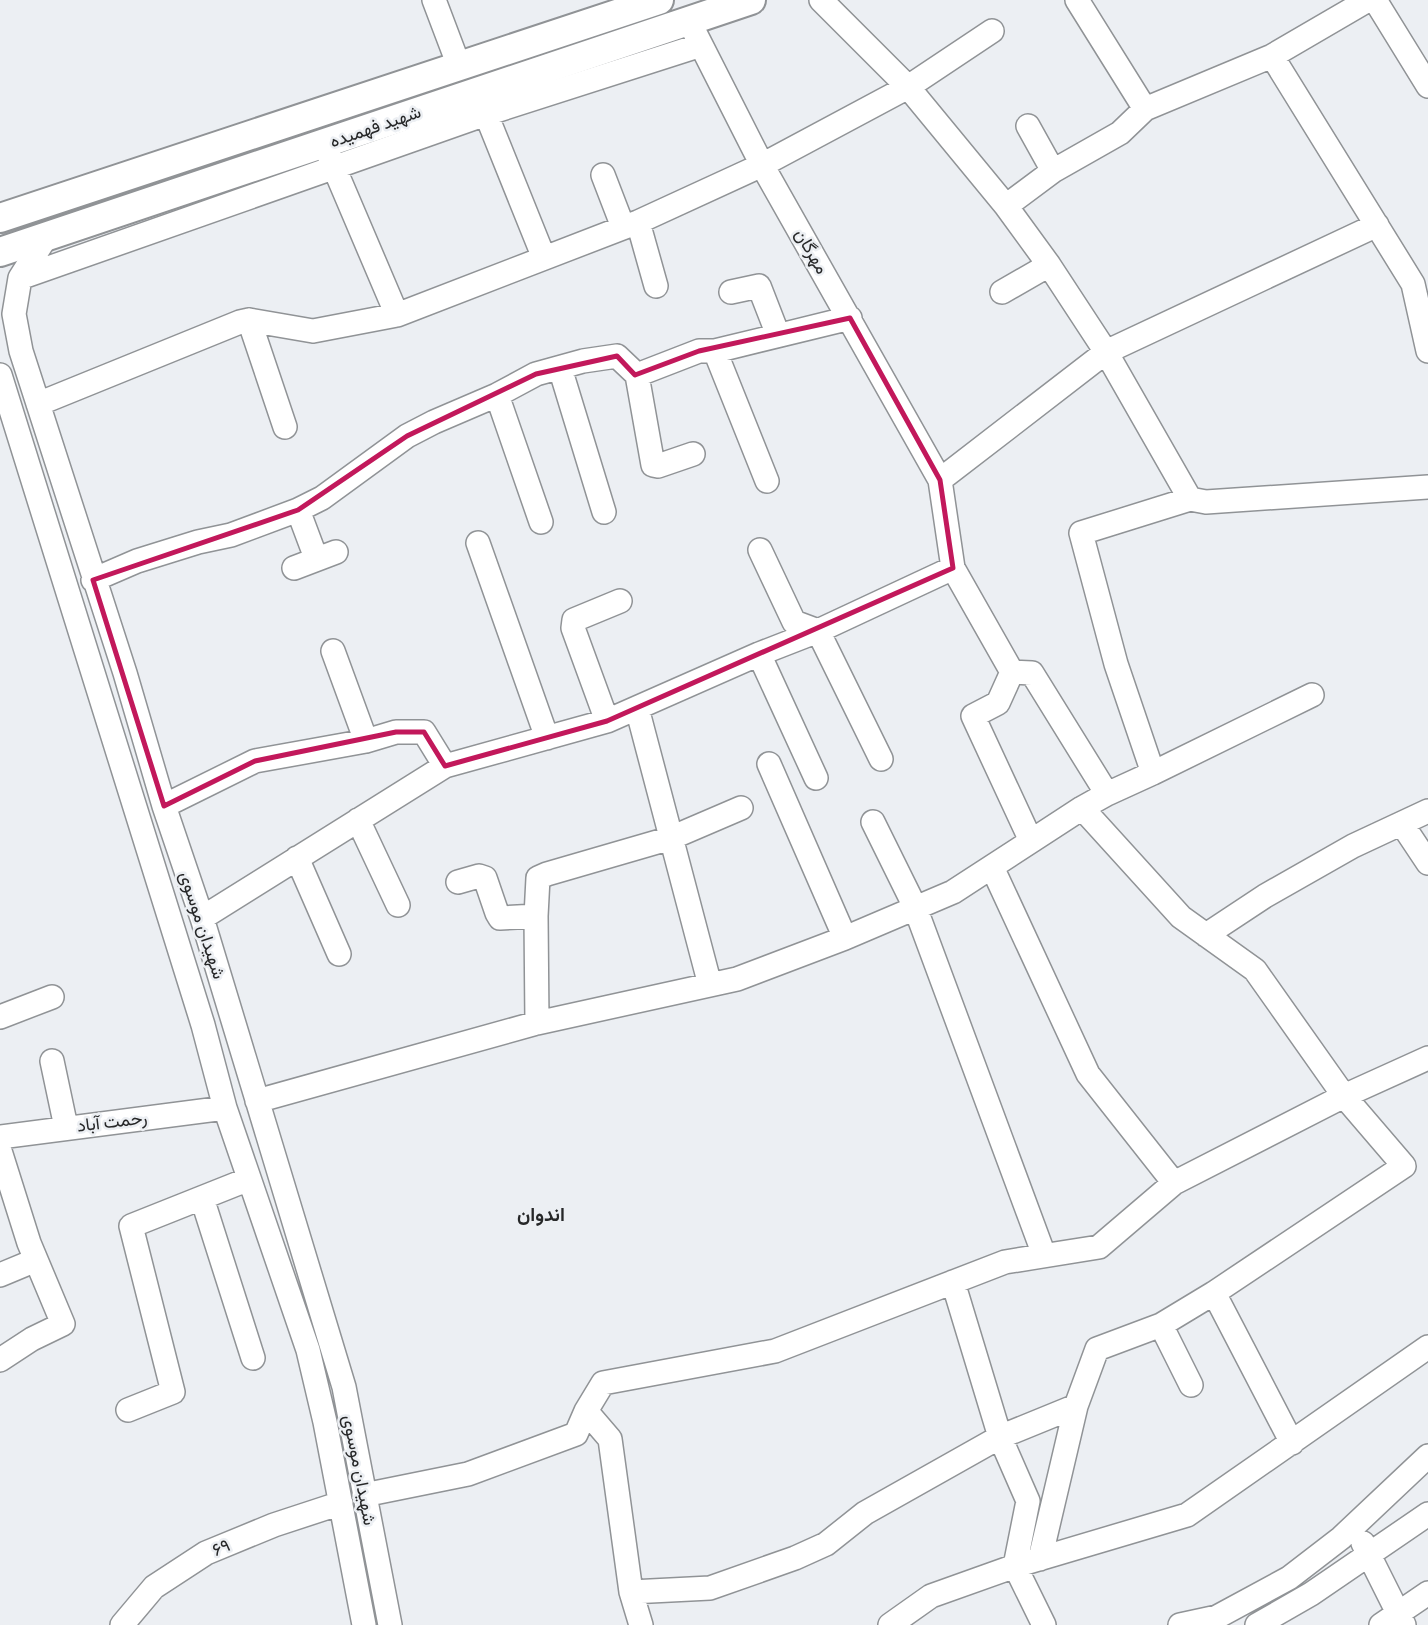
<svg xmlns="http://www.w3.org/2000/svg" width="1428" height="1625" font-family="'PT Sans Narrow',Vazirmatn,sans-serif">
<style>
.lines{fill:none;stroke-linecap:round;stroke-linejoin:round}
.minor-casing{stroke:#909396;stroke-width:26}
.major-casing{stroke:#909396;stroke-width:32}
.minor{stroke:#fff;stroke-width:23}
.major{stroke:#fff;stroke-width:28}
.marked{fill:none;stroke:#c2185b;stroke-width:5;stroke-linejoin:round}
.labels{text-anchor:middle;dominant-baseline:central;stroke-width:5;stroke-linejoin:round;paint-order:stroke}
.street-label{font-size:18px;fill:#262728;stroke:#eceff3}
.neighbourhood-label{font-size:19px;font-weight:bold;fill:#262728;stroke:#eceff3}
</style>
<rect width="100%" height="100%" fill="#eceff3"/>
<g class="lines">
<g class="minor-casing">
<path id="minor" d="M 434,0 L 459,66
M 821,0 L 908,87 L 1006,206 L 1049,265 L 1106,352 L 1190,499 L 1206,502 L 1428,487
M 1077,0 L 1145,109
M 1375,0 L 1428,86
M 694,31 L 762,165 L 940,480
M 1272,56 L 1413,284 L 1428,351
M 486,114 L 544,258
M 1028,126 L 1053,171
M 328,153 L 397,315
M 603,175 L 623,227
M 1006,206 L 1053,171 L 1120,133 L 1145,109 L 1272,56 L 1368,0
M 638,222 L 656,286
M 46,237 L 20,278 L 14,314 L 21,351 L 125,673 L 164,806 L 202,918 L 344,1387 L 390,1625
M 20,278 L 486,114 L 701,45
M 731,292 L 759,286 L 778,335
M 1002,292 L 1049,265
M 249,320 L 285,427
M 715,351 L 767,481
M 560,368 L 604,512
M 0,375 L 203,1025 L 225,1108 L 308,1350 L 325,1422 L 364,1625
M 637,375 L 653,465 L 658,466 L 693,454
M 497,395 L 541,522
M 38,404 L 240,322 L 249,320 L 313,331 L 397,315 L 638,222 L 762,165 L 908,87 L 992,31
M 298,510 L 316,558
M 478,543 L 547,738
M 760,550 L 794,622 L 818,631 L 881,759
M 294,568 L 336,552
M 953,568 L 1012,672 L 1032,673 L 1107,794
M 93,580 L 137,561 L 198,542 L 231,535 L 298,510 L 322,498 L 407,436 L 434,422 L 497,395 L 536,374 L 583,361 L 617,356 L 637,375 L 699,351 L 715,351 L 850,318
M 333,651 L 366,741
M 759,654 L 816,778
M 1012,672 L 998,703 L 973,716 L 1031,841
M 637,708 L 710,985
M 607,721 L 573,628 L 574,620 L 620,601
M 769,764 L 845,938
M 1153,773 L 1312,695
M 164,806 L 255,761 L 366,741 L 396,732 L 424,732 L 445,766
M 1082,808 L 1181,917 L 1255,970 L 1344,1096 L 1428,1058
M 358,820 L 398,905
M 873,822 L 915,907 L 1044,1255
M 1402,824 L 1428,863
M 297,858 L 339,954
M 992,867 L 1088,1074 L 1174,1183
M 458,882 L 479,876 L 485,878 L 497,913 L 500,918 L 536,916
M 202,918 L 445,766 L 607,721 L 759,654 L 818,631 L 953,568 L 940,480 L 1106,352 L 1377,225
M 1206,935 L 1265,896 L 1353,846 L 1428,811
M 0,1017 L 52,997
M 537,1023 L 536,916 L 538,878 L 547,874 L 671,838 L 741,808
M 52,1061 L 66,1127
M 257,1101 L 537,1023 L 737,979 L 845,938 L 953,892 L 1082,808 L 1107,794 L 1153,773 L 1116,664 L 1081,533 L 1190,499
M 0,1137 L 225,1108
M 0,1151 L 29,1243 L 63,1324 L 32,1339 L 0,1360
M 202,1198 L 253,1358
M 0,1275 L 36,1260
M 953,1282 L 1000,1437 L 1028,1501 L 1015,1566 L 1044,1625
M 1214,1293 L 1292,1443
M 1161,1325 L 1191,1385
M 128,1410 L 173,1392 L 131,1226 L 249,1179
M 586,1411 L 610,1439 L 631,1592 L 710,1588 L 795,1558 L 826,1544 L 865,1513 L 1000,1437 L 1076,1406
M 364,1495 L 468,1474 L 576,1434 L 586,1411 L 603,1383 L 775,1351 L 1005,1262 L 1099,1247 L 1174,1183 L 1344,1096 L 1404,1166 L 1214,1293 L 1161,1325 L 1097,1349 L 1076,1406 L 1040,1559
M 1363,1543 L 1404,1625
M 631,1592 L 641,1625
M 122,1625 L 154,1587 L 206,1553 L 274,1525 L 341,1503
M 890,1625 L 931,1596 L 1015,1566 L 1187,1515 L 1428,1347
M 1180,1625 L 1217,1617 L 1289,1578 L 1341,1538 L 1428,1456
M 1257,1625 L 1311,1594 L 1428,1514
M 1381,1625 L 1428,1593"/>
</g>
<g class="major-casing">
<path id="major" d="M 0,218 L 659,0
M 0,252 L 751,0"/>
</g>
<use href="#minor" class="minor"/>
<use href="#major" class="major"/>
</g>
<path class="marked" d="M 850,318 L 940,480 L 953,568 L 607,721 L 445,766 L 424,732 L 396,732 L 255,761 L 164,806 L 93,580 L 298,510 L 407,436 L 536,374 L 617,356 L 635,375 L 699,351 Z"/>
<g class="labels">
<g class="street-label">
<text transform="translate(375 126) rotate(-19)">شهید فهمیده</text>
<text transform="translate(812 251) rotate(60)">مهرگان</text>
<text transform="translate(203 925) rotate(72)">شهیدان موسوی</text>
<text transform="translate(112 1121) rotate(-7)">رحمت آباد</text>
<text transform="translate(360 1470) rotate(79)">شهیدان موسوی</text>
<text transform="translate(221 1547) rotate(-23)">۶۹</text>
</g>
<g class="neighbourhood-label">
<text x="541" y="1214">اندوان</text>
</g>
</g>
</svg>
